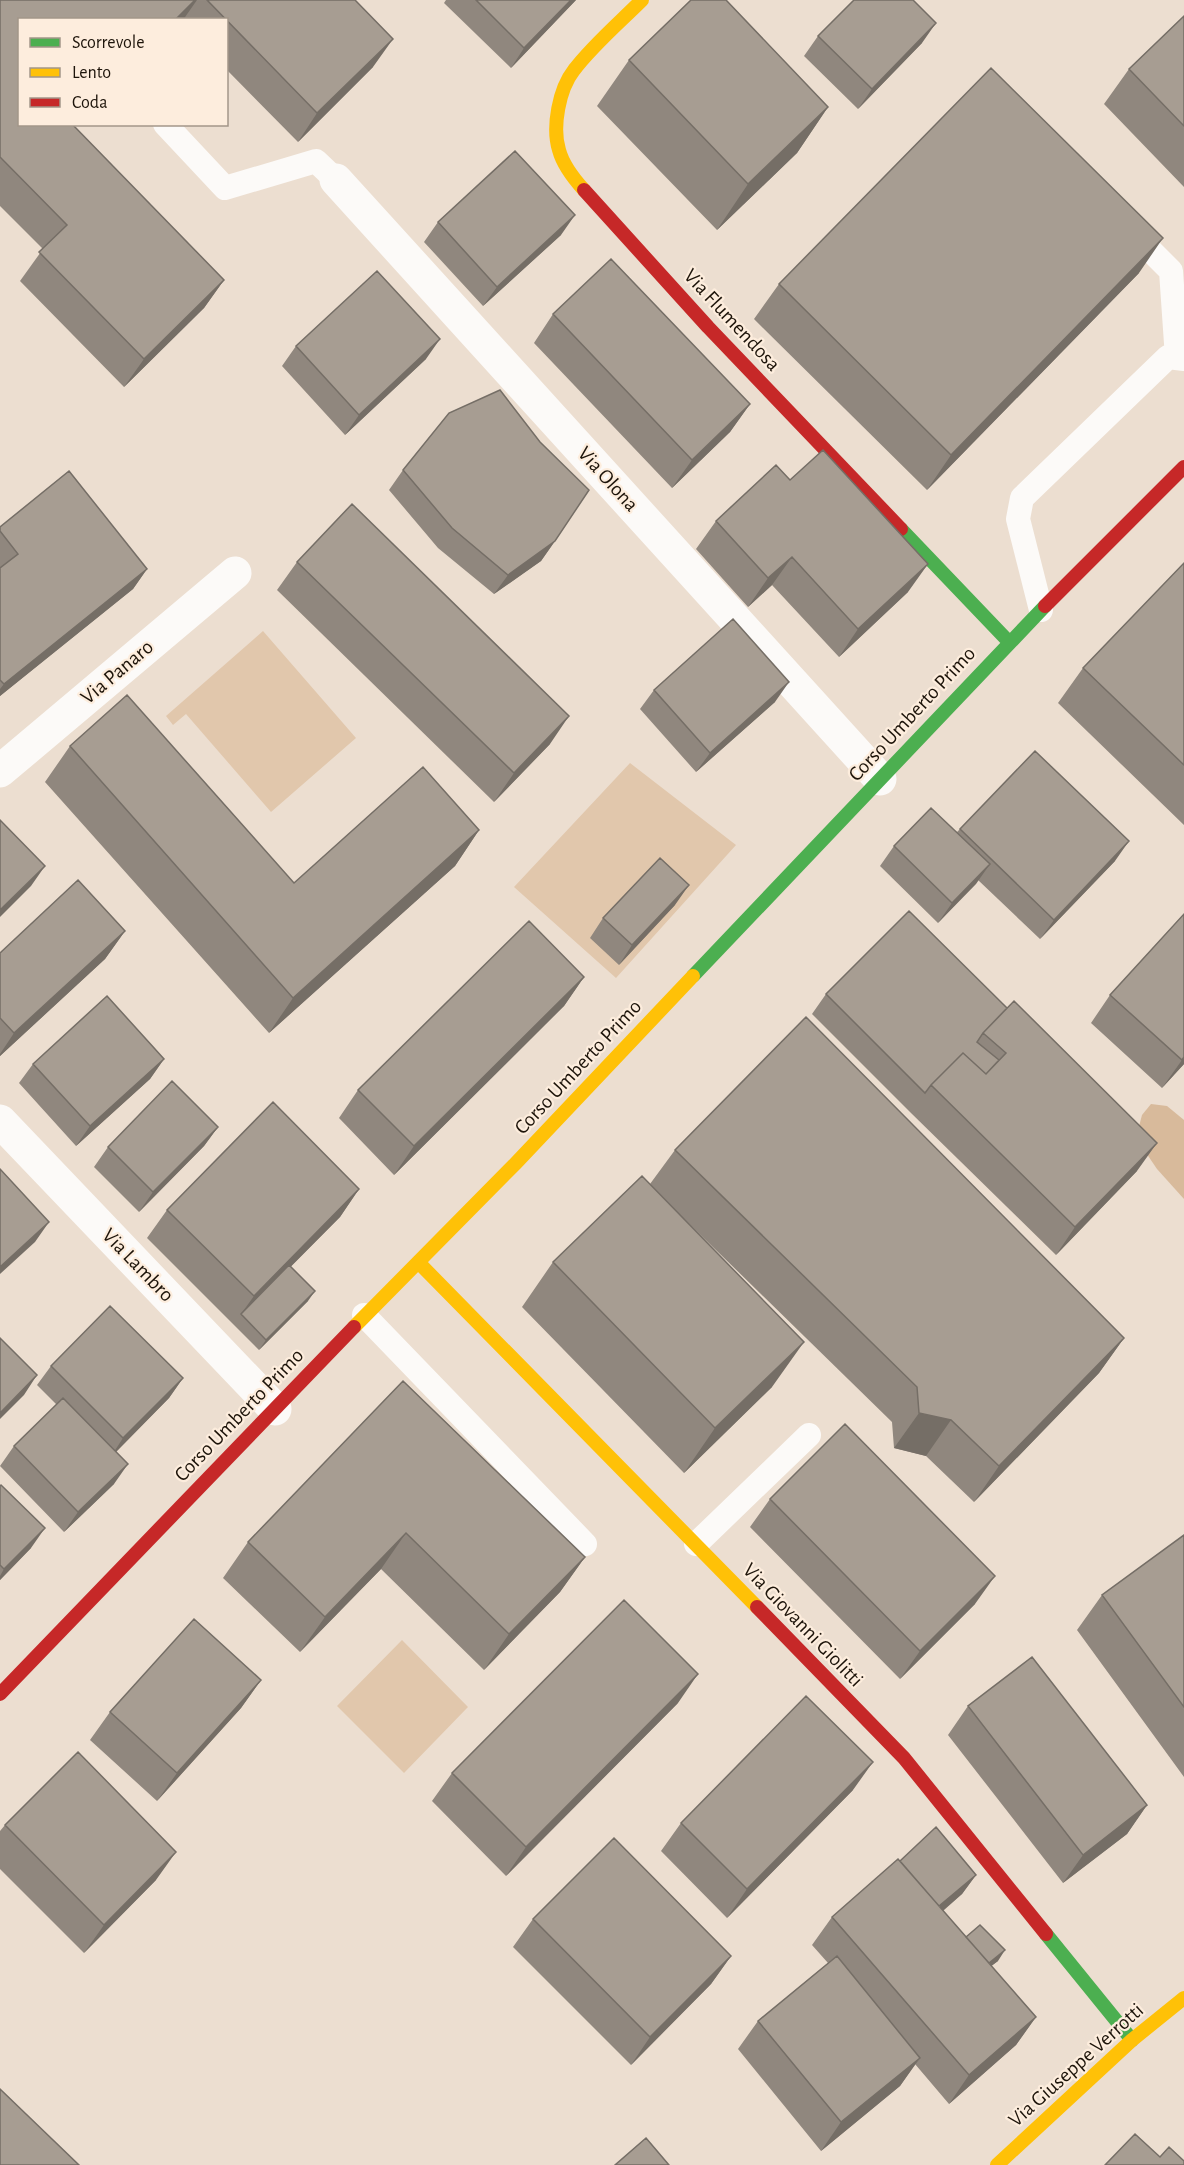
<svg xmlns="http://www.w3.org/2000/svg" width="1184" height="2165" font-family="'Alegreya Sans',sans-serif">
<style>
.green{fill:#e1c7ac}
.forest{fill:#d8ba9b}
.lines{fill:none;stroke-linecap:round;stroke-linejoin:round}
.lane{stroke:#fcfaf8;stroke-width:24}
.street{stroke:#fcfaf8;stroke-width:33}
.fast{stroke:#4caf50;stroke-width:14}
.slow{stroke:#ffc107;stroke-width:14}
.jam{stroke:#c62828;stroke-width:14}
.wall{fill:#90877e}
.shaded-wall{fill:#756e66}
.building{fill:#a79d92;stroke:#756e66;stroke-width:1.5}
.labels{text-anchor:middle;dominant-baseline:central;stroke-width:4.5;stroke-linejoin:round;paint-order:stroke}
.street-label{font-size:21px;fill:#1d140a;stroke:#fdeddd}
</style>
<rect width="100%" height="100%" fill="#ecded0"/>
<path class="green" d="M 263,631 L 356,738 L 271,812 L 186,714 L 173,725 L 166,716 Z
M 630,763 L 736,845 L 616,978 L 514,887 Z
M 402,1640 L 468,1707 L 404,1773 L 337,1706 Z"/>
<path class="forest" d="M 1151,1104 L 1167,1106 L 1184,1120 L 1184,1199 L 1157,1169 L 1136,1138 L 1142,1115 Z"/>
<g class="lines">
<path class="lane" d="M 165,124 L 225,188 L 316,161 L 336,180
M 1130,230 L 1171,271 L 1177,358
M 1041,610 L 1018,519 L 1022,498 L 1168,357 L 1184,359
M 364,1315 L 585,1544
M 696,1544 L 809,1435"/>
<path class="street" d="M 336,180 L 880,779
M 0,771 L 235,573
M 0,1121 L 275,1409"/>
<path class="fast" d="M 901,529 L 1009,642
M 693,976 L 1045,606
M 1046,1934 L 1132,2040"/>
<path class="slow" d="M 584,190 C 574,179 563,165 559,150 C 552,127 559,89 574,70 C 592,46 620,22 642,0
M 419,1263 L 757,1607
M 354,1327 L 516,1163 L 693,976
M 997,2165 L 1132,2040 L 1184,1998"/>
<path class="jam" d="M 584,190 L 708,327 L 901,529
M 1045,606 L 1184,467
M 757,1607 L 904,1758 L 1046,1934
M 0,1694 L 354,1327"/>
</g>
<path class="wall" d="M 0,0 L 355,0 L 373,67 L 298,142 L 226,69 L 226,20 L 20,20 L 20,124 L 224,280 L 204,308 L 124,387 L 20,281 L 43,249 L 0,206 Z
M 446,0 L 576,0 L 511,68 L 444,3 Z
M 1184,16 L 1184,187 L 1104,104 L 1129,69 Z
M 818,36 L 922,43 L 858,109 L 804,56 Z
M 629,60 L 828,107 L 797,153 L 717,230 L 597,106 Z
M 438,222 L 561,235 L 483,306 L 424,242 Z
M 1139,273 L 927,490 L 754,319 L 779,284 Z
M 553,314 L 750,404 L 730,432 L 672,488 L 534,343 Z
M 296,346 L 426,359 L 345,435 L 282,366 Z
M 403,470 L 555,541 L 541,561 L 494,594 L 438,548 L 389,490 Z
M 790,480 L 908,592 L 839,657 L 772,585 L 748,607 L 696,549 L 716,521 Z
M 0,527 L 147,569 L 133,589 L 0,696 Z
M 297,562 L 550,744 L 494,802 L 277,590 Z
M 1184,563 L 1184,825 L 1058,703 L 1083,668 Z
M 654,690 L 775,702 L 696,772 L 640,709 Z
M 70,746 L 294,883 L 479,830 L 455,866 L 269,1033 L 45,782 Z
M 960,829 L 1115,861 L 1040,939 L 978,880 L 938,923 L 880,866 L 894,846 L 957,832 Z
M 675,905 L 619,965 L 590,938 L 603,918 Z
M 909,911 L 1137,1171 L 1056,1255 L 911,1113 L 812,1014 L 826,994 Z
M 1184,914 L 1184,1064 L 1162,1088 L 1091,1023 L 1110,995 Z
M 125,931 L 105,959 L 0,1056 L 0,953 Z
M 584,977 L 564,1006 L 394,1175 L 339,1118 L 358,1090 Z
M 164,1059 L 150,1079 L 76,1146 L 19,1083 L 33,1064 Z
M 218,1127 L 204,1146 L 139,1212 L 94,1167 L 108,1147 Z
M 675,1150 L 1124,1338 L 1099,1373 L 974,1502 L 926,1456 L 894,1448 L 892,1422 L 678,1213 L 772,1387 L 684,1473 L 522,1307 L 553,1262 L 650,1184 Z
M 359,1189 L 340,1217 L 290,1267 L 308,1301 L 259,1350 L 147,1238 L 167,1210 Z
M 51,1366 L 183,1378 L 169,1398 L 116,1452 L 114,1484 L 64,1532 L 0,1466 L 14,1446 L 57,1405 L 37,1385 Z
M 403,1381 L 585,1557 L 560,1592 L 484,1670 L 381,1569 L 300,1652 L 223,1578 L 248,1542 Z
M 0,1486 L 31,1548 L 0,1580 Z
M 770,1499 L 975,1604 L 900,1679 L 750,1527 Z
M 1184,1535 L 1184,1777 L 1077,1630 L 1102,1595 Z
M 261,1680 L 241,1708 L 157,1801 L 90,1740 L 110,1712 Z
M 678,1703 L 506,1876 L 432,1801 L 452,1773 Z
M 968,1706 L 1147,1805 L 1127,1834 L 1063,1883 L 948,1735 Z
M 853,1790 L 727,1918 L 661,1851 L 681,1823 Z
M 5,1825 L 156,1880 L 84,1953 L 0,1869 L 0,1831 Z
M 900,1861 L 976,1875 L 962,1894 L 943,1911 L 966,1937 L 998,1961 L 991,1966 L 1036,2017 L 1016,2045 L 949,2104 L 915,2064 L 900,2086 L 821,2151 L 738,2049 L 758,2021 L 828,1963 L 812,1945 L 832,1917 Z
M 533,1919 L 731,1956 L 711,1984 L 631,2065 L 513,1947 Z"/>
<path class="shaded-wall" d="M 195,0 L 197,0 L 183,20 L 175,20 Z
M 571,0 L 576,0 L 511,68 L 524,48 Z
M 936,23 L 922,43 L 858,109 L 872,89 Z
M 393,39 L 373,67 L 298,142 L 317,113 Z
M 828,107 L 797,153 L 717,230 L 748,184 Z
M 575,215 L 561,235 L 483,306 L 497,287 Z
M 1163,238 L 1139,273 L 927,490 L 951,455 Z
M 224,280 L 204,308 L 124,387 L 144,359 Z
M 440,339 L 426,359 L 345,435 L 359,415 Z
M 750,404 L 730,432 L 672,488 L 692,460 Z
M 555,541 L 541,561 L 494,594 L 508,575 Z
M 792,557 L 772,585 L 748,607 L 768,578 Z
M 928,564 L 908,592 L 839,657 L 858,629 Z
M 147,569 L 133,589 L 0,696 L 0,689 L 4,684 Z
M 789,682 L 775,702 L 696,772 L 710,753 Z
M 569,716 L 550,744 L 494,802 L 514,773 Z
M 479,830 L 455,866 L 269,1033 L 293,998 Z
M 1129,841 L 1115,861 L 1040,939 L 1054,920 Z
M 990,864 L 976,884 L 938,923 L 952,903 Z
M 45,866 L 31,886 L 0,917 L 0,910 Z
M 689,885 L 675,905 L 619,965 L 632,945 Z
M 125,931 L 105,959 L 0,1056 L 0,1054 L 14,1033 Z
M 584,977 L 564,1006 L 394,1175 L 414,1146 Z
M 1184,1057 L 1184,1064 L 1162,1088 L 1182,1060 Z
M 164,1059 L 150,1079 L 76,1146 L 90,1126 Z
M 218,1127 L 204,1146 L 139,1212 L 153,1192 Z
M 1157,1143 L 1137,1171 L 1056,1255 L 1075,1227 Z
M 359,1189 L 340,1217 L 242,1316 L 241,1314 L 254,1296 Z
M 49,1222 L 35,1242 L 0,1274 L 0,1267 Z
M 315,1291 L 308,1301 L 259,1350 L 266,1340 Z
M 1124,1338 L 1099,1373 L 974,1502 L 999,1466 Z
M 804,1342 L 772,1387 L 684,1473 L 715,1428 Z
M 37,1375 L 24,1395 L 0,1419 L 0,1413 Z
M 183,1378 L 169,1398 L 110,1458 L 123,1438 Z
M 919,1413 L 951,1420 L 926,1456 L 894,1448 Z
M 128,1464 L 114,1484 L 64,1532 L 78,1512 Z
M 45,1528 L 31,1548 L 0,1580 L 0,1576 L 4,1569 Z
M 406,1533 L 381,1569 L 300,1652 L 325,1617 Z
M 585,1557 L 560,1592 L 484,1670 L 509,1634 Z
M 995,1576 L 975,1604 L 900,1679 L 920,1651 Z
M 698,1674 L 678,1703 L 506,1876 L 526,1847 Z
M 261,1680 L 241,1708 L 157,1801 L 177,1773 Z
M 873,1762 L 853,1790 L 727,1918 L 747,1889 Z
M 1147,1805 L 1127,1834 L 1063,1883 L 1083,1855 Z
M 176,1852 L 156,1880 L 84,1953 L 104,1925 Z
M 976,1875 L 962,1894 L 918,1932 L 932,1912 Z
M 1005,1950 L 998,1961 L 965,1986 L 972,1976 Z
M 731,1956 L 711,1984 L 631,2065 L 650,2037 Z
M 1036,2017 L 1016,2045 L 949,2104 L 969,2075 Z
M 920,2058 L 900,2086 L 821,2151 L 841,2122 Z"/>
<path class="building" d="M 0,0 L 195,0 L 175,20 L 20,20 L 20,124 L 72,124 L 224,280 L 144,359 L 39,252 L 67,225 L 0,157 Z
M 207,0 L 355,0 L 393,39 L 317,113 Z
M 476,0 L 571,0 L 524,48 Z
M 691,0 L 726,0 L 828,107 L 748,184 L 629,60 Z
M 854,0 L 913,0 L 936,23 L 872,89 L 818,36 Z
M 1184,16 L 1184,126 L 1129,69 Z
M 991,68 L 1163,238 L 951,455 L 779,284 Z
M 515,151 L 575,215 L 497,287 L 438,222 Z
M 611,259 L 750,404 L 692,460 L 553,314 Z
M 377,271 L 440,339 L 359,415 L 296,346 Z
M 500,390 L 540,442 L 589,490 L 555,541 L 508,575 L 452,528 L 403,470 L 449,413 Z
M 823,450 L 928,564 L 858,629 L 792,557 L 768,578 L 716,521 L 776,465 L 790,480 Z
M 69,471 L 147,569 L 4,684 L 0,680 L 0,568 L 18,554 L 0,531 L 0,527 Z
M 352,504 L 569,716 L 514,773 L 297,562 Z
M 1184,563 L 1184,765 L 1083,668 Z
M 733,619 L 789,682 L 710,753 L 654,690 Z
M 127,695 L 294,883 L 423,767 L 479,830 L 293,998 L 70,746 Z
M 1035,751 L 1129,841 L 1054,920 L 960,829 Z
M 931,808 L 990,864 L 952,903 L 894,846 Z
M 0,820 L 45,866 L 0,910 Z
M 660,858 L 689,885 L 632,945 L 603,918 Z
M 78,880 L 125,931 L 14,1033 L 0,1018 L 0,953 Z
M 909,911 L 1007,1008 L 983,1033 L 977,1042 L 999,1060 L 986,1074 L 963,1053 L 931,1085 L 925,1093 L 826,994 Z
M 1184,914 L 1184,1057 L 1182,1060 L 1110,995 Z
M 529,921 L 584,977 L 414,1146 L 358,1090 Z
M 107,996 L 164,1059 L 90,1126 L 33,1064 Z
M 1014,1001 L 1157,1143 L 1075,1227 L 931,1085 L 963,1053 L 986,1074 L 1006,1053 L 983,1033 Z
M 806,1017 L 1124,1338 L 999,1466 L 951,1420 L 919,1413 L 917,1387 L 675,1150 Z
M 172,1081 L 218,1127 L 153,1192 L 108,1147 Z
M 273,1102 L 359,1189 L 254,1296 L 167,1210 Z
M 0,1169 L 49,1222 L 0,1267 Z
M 642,1176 L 804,1342 L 715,1428 L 553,1262 Z
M 289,1265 L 315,1291 L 266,1340 L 241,1314 Z
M 110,1306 L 183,1378 L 123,1438 L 51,1366 Z
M 0,1338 L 37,1375 L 0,1413 Z
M 403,1381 L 585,1557 L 509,1634 L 406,1533 L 325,1617 L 248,1542 Z
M 63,1398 L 128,1464 L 78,1512 L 14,1446 Z
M 845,1424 L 995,1576 L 920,1651 L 770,1499 Z
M 1,1485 L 45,1528 L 4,1569 L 0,1565 L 0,1486 Z
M 1184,1535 L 1184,1707 L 1102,1595 Z
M 624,1600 L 698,1674 L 526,1847 L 452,1773 Z
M 194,1619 L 261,1680 L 177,1773 L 110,1712 Z
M 1032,1657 L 1147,1805 L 1083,1855 L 968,1706 Z
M 806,1696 L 873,1762 L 747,1889 L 681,1823 Z
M 78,1752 L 176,1852 L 104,1925 L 5,1825 Z
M 936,1827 L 976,1875 L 939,1906 L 900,1861 Z
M 614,1838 L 731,1956 L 650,2037 L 533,1919 Z
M 898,1859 L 1036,2017 L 969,2075 L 832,1917 Z
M 980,1925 L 1005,1950 L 989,1963 L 966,1937 Z
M 837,1956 L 920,2058 L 841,2122 L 758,2021 Z
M 0,2089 L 79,2165 L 0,2165 Z
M 1135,2134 L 1160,2157 L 1169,2147 L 1184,2161 L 1184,2165 L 1105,2165 Z
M 646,2138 L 669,2165 L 615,2165 Z"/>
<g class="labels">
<g class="street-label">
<text transform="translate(732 320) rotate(47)">Via Flumendosa</text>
<text transform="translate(608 479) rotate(48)">Via Olona</text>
<text transform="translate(117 672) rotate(-40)">Via Panaro</text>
<text transform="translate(912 714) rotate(-47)">Corso Umberto Primo</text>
<text transform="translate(578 1067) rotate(-47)">Corso Umberto Primo</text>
<text transform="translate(138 1265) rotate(46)">Via Lambro</text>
<text transform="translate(239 1415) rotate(-46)">Corso Umberto Primo</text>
<text transform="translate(803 1625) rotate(46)">Via Giovanni Giolitti</text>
<text transform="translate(1076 2065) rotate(-42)">Via Giuseppe Verrotti</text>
</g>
</g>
<rect x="18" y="18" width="210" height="108" fill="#fdeddd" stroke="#a39689" stroke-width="1.5"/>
<rect x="30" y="38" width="30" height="9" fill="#4caf50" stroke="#a39689" stroke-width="1.5"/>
<text x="72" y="48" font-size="18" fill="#1d140a">Scorrevole</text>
<rect x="30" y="68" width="30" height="9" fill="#ffc107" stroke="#a39689" stroke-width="1.5"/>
<text x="72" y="78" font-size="18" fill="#1d140a">Lento</text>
<rect x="30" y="98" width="30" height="9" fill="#c62828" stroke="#a39689" stroke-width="1.5"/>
<text x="72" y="108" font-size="18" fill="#1d140a">Coda</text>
</svg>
